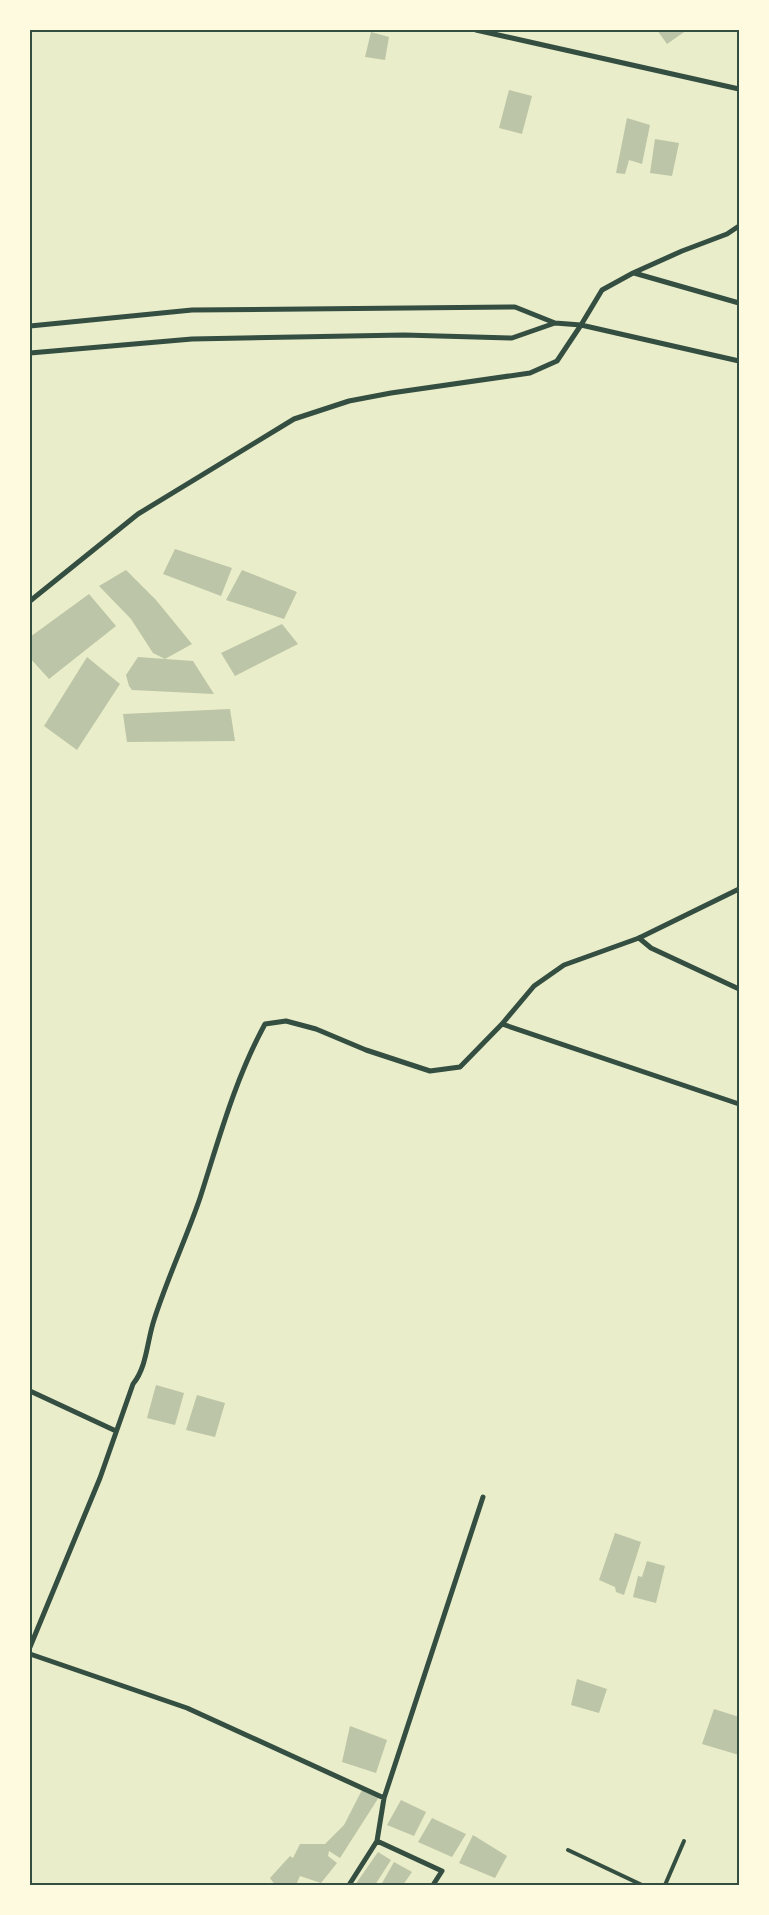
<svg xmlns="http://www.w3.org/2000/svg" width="769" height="1915" font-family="'Source Sans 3',sans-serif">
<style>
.building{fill:#bcc5a7}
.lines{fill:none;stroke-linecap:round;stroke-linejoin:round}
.service{stroke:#344e41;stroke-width:4}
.minor{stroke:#344e41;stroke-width:5}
.neatline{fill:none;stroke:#344e41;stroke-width:2}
</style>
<rect width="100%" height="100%" fill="#e9edc9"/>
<path class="building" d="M 657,30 L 687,30 L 667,44 Z
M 371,32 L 389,37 L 385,60 L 365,57 Z
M 509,90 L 532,96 L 522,134 L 499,128 Z
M 627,118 L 650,125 L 642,164 L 629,160 L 625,174 L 616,173 Z
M 655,139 L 679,143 L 672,176 L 650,173 Z
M 175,549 L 232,568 L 221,596 L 163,574 Z
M 126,570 L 156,600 L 192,644 L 165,659 L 193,661 L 214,694 L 132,690 L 129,686 L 126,675 L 138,657 L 165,659 L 153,653 L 131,619 L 99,586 Z
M 242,570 L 297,592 L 284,619 L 226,600 Z
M 89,594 L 116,626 L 49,679 L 30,658 L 30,637 Z
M 282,624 L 298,644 L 235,676 L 221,653 Z
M 87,657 L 120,684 L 77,750 L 44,726 Z
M 230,709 L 235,741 L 127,742 L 123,714 Z
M 156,1385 L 184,1393 L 175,1425 L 147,1418 Z
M 197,1395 L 225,1403 L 215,1437 L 186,1430 Z
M 615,1533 L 641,1542 L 624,1595 L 616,1592 L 615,1587 L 599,1580 Z
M 647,1561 L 665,1566 L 656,1603 L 633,1597 L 638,1576 L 642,1577 Z
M 577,1679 L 607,1689 L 599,1713 L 571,1705 Z
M 714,1709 L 739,1717 L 739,1755 L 702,1744 Z
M 350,1726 L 387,1740 L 376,1773 L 342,1762 Z
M 362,1790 L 379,1797 L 340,1858 L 329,1851 L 328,1856 L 337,1863 L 321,1883 L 300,1876 L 296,1885 L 275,1885 L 270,1878 L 290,1856 L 293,1858 L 300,1844 L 325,1844 L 344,1825 Z
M 401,1800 L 426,1812 L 414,1836 L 387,1825 Z
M 432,1818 L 466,1834 L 452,1857 L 418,1842 Z
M 473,1835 L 507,1856 L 495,1878 L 459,1863 Z
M 378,1852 L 391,1860 L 375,1885 L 355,1885 Z
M 394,1862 L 412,1872 L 403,1885 L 381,1885 Z"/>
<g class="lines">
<path class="service" d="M 568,1850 L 642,1885
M 665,1885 L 684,1841"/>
<path class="minor" d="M 476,30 L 739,89
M 634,273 L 739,303
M 30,326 L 192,310 L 515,307 L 555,323 L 581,325 L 739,361
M 30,353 L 192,339 L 404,335 L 512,338 L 555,323
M 30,601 L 138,514 L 294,419 L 349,401 L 391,393 L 530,373 L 557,361 L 581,325 L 602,290 L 633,273 L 682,251 L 727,234 L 739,226
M 639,938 L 651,948 L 739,989
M 502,1024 L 739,1104
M 30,1391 L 116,1431
M 30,1647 L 100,1478 L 133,1384 C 147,1367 147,1341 154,1320 C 167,1279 186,1239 200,1198 C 219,1139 235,1079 265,1024 L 286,1021 L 316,1029 L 366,1050 L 430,1071 L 460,1067 L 502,1024 L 534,986 L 564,965 L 639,938 L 739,889
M 30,1654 L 187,1708 L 384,1798
M 377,1841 L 384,1798 L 483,1497
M 349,1885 L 377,1841 L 442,1871 L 433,1885"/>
</g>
<rect width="769" height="1915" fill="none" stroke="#fefae0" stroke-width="62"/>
<rect x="31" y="31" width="707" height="1853" class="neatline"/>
</svg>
